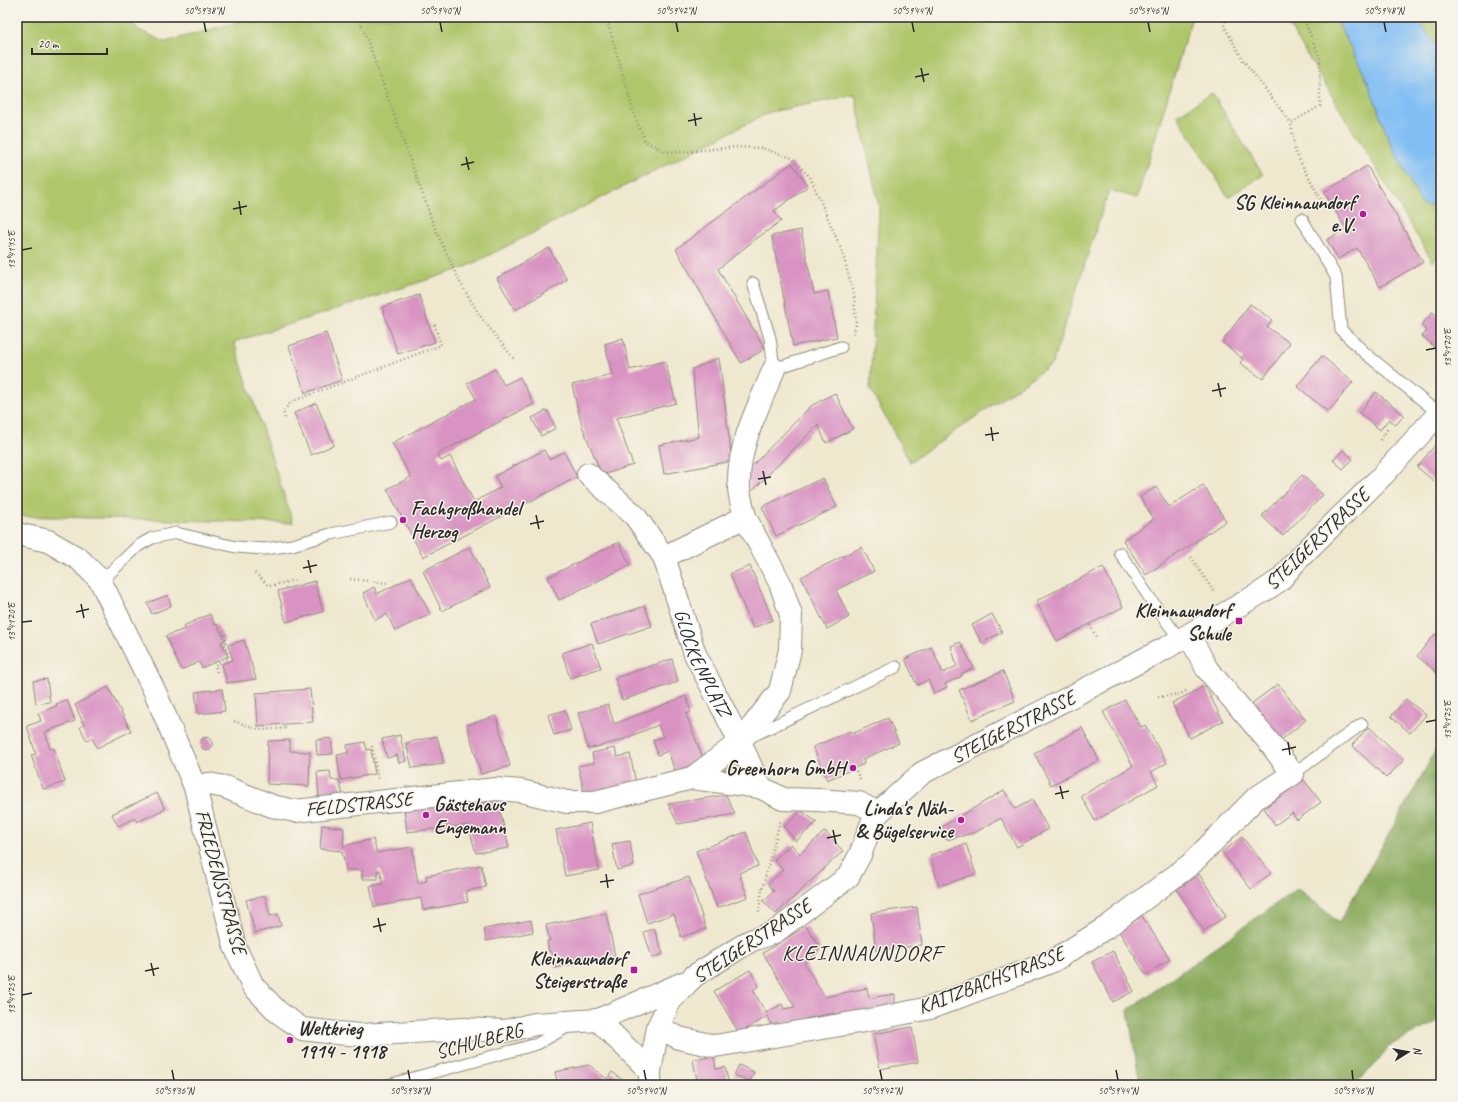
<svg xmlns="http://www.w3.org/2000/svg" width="1458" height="1102" font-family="Caveat,sans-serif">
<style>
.green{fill:#afc66b;stroke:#6d784b}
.forest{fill:#8bab5f;stroke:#5b6b45}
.water{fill:#81bef4;stroke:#567490}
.building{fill:#d993c2}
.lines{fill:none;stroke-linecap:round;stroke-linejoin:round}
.lane-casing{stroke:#8d8a7d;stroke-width:13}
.street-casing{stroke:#8d8a7d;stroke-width:24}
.path{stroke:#8d8a7d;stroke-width:2.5;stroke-dasharray:1 3;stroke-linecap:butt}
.lane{stroke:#fff;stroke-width:11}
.street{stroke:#fff;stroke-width:22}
.ticks{fill:none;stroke:#2b2b2b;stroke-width:1.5}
.poi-dot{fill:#b5179e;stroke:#f7f3e8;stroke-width:1.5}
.labels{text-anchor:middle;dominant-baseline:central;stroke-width:3;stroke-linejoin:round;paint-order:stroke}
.poi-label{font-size:20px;font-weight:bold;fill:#2b2b2b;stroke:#f7f3e8;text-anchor:end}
.street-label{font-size:20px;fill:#2b2b2b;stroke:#f7f3e8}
.quarter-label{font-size:22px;letter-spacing:1px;fill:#2b2b2b;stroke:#f7f3e8}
.neatline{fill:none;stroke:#2b2b2b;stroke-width:1.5}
.ticks-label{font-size:10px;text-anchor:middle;fill:#2b2b2b}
</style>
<rect width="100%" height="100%" fill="#f7f3e8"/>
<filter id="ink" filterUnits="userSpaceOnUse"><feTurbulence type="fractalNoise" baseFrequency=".025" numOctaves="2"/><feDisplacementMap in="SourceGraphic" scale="8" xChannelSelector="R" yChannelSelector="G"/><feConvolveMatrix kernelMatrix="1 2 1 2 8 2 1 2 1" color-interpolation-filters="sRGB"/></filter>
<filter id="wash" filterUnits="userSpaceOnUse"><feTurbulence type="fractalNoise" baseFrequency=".012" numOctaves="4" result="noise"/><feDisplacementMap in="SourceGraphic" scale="16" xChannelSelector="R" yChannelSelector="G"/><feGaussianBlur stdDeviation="0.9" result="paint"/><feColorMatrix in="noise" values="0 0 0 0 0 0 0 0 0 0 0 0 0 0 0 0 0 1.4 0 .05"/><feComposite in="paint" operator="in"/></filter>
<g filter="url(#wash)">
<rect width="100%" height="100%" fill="#efe8cf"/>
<path class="green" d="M 17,17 L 127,17 L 139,30 L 165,42 L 256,17 L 1192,17 L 1137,198 L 1109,190 L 1052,364 L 910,462 L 870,389 L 879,207 L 855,95 L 770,112 L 464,268 L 234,342 L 293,523 L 17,516 Z
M 1284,17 L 1441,17 L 1441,255 L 1433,262 Z
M 1212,93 L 1263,175 L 1228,197 L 1177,115 Z
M 737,756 L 745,779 L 711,773 Z"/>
<path class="forest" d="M 1441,741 L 1441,1012 L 1438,1021 L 1389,1046 L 1373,1067 L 1353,1085 L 1140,1085 L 1128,1010 L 1298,888 L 1339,923 Z"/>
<path class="water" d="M 1335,17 L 1416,17 L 1441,52 L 1441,207 L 1422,205 L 1389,140 L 1368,82 Z"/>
<g id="blocks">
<path class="building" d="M 792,163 L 808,186 L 774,211 L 781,221 L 753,241 L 718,269 L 765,349 L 741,363 L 676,249 Z
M 1367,166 L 1423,262 L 1380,287 L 1357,248 L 1338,259 L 1327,240 L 1346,229 L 1324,192 Z
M 801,230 L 814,294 L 828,291 L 837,337 L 793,346 L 772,236 Z
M 549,248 L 567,280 L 515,310 L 497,278 Z
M 419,295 L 435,342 L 398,354 L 382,307 Z
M 1250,304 L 1272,320 L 1267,327 L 1290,343 L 1263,379 L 1240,363 L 1243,359 L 1222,342 Z
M 1433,312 L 1439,318 L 1441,315 L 1441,353 L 1422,336 L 1427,331 L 1421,325 Z
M 326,333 L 342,380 L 305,393 L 289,346 Z
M 623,338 L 630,370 L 665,361 L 676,403 L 616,418 L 633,465 L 602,475 L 582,426 L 572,385 L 612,375 L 605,344 Z
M 1322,356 L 1353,382 L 1328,412 L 1297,386 Z
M 719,358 L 732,461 L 664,474 L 659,445 L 699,437 L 692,369 Z
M 495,369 L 504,385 L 520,377 L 534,404 L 437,454 L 441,461 L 450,456 L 474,502 L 501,487 L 495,476 L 544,450 L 549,459 L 564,452 L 577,477 L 423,557 L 387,489 L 411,477 L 392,443 L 476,399 L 467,383 Z
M 1376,392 L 1404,415 L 1396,425 L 1389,419 L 1380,430 L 1359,413 Z
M 835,393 L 853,429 L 826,443 L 818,425 L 752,491 L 745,473 L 811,406 Z
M 316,403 L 334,445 L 311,455 L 294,413 Z
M 547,410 L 556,428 L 541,436 L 532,418 Z
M 1441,438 L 1441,487 L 1417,467 Z
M 1343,450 L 1353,459 L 1343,469 L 1333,460 Z
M 1302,475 L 1323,495 L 1283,536 L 1262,516 Z
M 823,478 L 837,507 L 776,536 L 762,507 Z
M 1203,485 L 1226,521 L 1146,575 L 1123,540 L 1154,519 L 1140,497 L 1156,487 L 1169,507 Z
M 619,542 L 630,565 L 559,600 L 548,577 Z
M 470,547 L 490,587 L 442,611 L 423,571 Z
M 862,547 L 874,571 L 836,590 L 849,617 L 827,629 L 801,577 Z
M 750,566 L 773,620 L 753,628 L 730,574 Z
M 1103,567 L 1123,607 L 1057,641 L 1036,601 Z
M 411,577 L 430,614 L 395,631 L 387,614 L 375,620 L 363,593 L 374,587 L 377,594 Z
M 315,581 L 323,612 L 286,622 L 278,591 Z
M 168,595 L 171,606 L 152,614 L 147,603 Z
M 645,606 L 652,626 L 598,644 L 591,624 Z
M 210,614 L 215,625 L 217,624 L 225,640 L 221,642 L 228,656 L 202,668 L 199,662 L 181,670 L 166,636 L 185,629 L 183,626 Z
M 992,614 L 1002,632 L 982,643 L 972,625 Z
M 1435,634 L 1441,639 L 1441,676 L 1417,656 Z
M 244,640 L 256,679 L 227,683 L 222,664 L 233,660 L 228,645 Z
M 960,642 L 974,668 L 961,674 L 962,676 L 945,684 L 947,687 L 934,693 L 928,680 L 917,685 L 905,659 L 931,647 L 943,673 L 957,666 L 951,646 Z
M 592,643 L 601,668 L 570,678 L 562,653 Z
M 672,659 L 678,682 L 622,700 L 615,678 Z
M 1003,671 L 1015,701 L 972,720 L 959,690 Z
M 47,679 L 50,702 L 36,704 L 33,681 Z
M 1278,684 L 1306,720 L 1280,741 L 1251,704 Z
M 1205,686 L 1223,721 L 1190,738 L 1172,703 Z
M 108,687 L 131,731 L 97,748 L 92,738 L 87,741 L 80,727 L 84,725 L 75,705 Z
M 222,689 L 225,711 L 198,714 L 195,692 Z
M 310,689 L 313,722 L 258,726 L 256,693 Z
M 686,696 L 691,712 L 686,714 L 704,761 L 675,771 L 668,751 L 658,755 L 653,740 L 663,737 L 658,725 L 619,741 L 588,749 L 578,713 L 608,704 L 614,724 Z
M 1406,699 L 1426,715 L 1410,733 L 1391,716 Z
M 67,700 L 75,721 L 45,732 L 50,749 L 54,748 L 65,782 L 43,789 L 31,755 L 36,754 L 27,726 L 41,721 L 38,713 L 57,706 L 56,704 Z
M 1125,700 L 1141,727 L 1145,725 L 1167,763 L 1151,772 L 1158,785 L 1095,821 L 1081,796 L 1133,766 L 1103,712 Z
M 565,710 L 571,730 L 554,735 L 548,715 Z
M 496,716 L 510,766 L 481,774 L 467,725 Z
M 888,718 L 899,743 L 863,759 L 864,764 L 827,780 L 813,747 L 850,731 L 852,734 Z
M 1369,727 L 1404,760 L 1386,778 L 1352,745 Z
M 1082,728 L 1099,760 L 1051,785 L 1034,753 Z
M 400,735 L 406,761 L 399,763 L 397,755 L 387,758 L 382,739 Z
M 437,736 L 444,764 L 412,768 L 406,743 Z
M 209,737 L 213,744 L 209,750 L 203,749 L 200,744 L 203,738 Z
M 331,738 L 333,754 L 317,755 L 316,740 Z
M 290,740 L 290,751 L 310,752 L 309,786 L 267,784 L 268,741 Z
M 365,742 L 367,750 L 371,749 L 375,774 L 341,780 L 337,755 L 348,753 L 347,745 Z
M 615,748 L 617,757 L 630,754 L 636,784 L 585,796 L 578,766 L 594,763 L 592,753 Z
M 330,771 L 331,780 L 339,780 L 343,795 L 319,797 L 317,772 Z
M 1304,780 L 1321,802 L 1297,820 L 1292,813 L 1275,825 L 1264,808 Z
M 1004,790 L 1015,809 L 1032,800 L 1048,829 L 1017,847 L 1001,818 L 976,832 L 947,840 L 940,828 Z
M 157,793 L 165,809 L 137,822 L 135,818 L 118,826 L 112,814 Z
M 496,794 L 509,848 L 476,853 L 468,825 L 407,832 L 404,807 Z
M 726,795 L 735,814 L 678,824 L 668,804 Z
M 801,811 L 817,822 L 796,841 L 784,827 Z
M 590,823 L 599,870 L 565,876 L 556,830 Z
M 322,825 L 344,828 L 343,846 L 373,839 L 377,853 L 412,847 L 418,883 L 427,881 L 426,876 L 481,865 L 486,887 L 466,891 L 468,902 L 423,910 L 421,898 L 374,907 L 370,886 L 383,884 L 380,870 L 378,870 L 378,879 L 362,879 L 362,870 L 346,870 L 342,851 L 320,849 Z
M 825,831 L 843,851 L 776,914 L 763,901 L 774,891 L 768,884 L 783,870 L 774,860 L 791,844 L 800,854 Z
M 746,832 L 758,866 L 739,873 L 748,897 L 717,908 L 696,851 Z
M 1242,837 L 1271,873 L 1251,889 L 1222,852 Z
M 630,841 L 634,866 L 617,870 L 612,844 Z
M 966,844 L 976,874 L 939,886 L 930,855 Z
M 1199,874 L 1226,916 L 1204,931 L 1177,890 Z
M 689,877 L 706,929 L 681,937 L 674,914 L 647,923 L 638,894 Z
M 265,896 L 270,916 L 278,914 L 281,926 L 255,933 L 246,900 Z
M 917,907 L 922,945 L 876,951 L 871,913 Z
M 606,913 L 615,956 L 555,968 L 552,952 L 549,952 L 547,941 L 550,941 L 546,925 Z
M 1142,916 L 1170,959 L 1146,975 L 1119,931 Z
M 531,920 L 533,932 L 486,941 L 484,929 Z
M 806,926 L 820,947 L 818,953 L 804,963 L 825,997 L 867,988 L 869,998 L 895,994 L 895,1006 L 834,1017 L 834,1013 L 772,1026 L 768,1016 L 739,1033 L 714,991 L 750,970 L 759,986 L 753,990 L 766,1013 L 782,1004 L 784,1009 L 795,1007 L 763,953 Z
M 654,929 L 663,954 L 652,958 L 644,932 Z
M 1113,951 L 1134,991 L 1113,1002 L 1092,962 Z
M 912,1027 L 918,1062 L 880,1069 L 873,1034 Z
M 714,1056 L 716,1069 L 725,1067 L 729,1085 L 698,1085 L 693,1060 Z
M 589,1065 L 607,1079 L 612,1072 L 624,1081 L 621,1085 L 558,1085 L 555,1072 Z
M 739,1065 L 754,1072 L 750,1081 L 734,1075 Z"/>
</g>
</g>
<g filter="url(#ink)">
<use href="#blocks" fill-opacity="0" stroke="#8d8a7d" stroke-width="1"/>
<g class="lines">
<g class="lane-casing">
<path id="lane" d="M 1302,219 L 1336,277 L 1341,330 L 1365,353 L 1438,413
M 753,283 L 770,338 L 774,369 L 841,347
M 1120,553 L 1149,597 L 1180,640
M 100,580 L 112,571 L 138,546 L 152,538 L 176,533 L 236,547 L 265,549 L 292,545 L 331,534 L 391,522
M 748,738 L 896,667
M 1293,774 L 1362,724
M 388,1085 L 537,1044 L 569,1026"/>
</g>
<g class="street-casing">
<g id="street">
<path id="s1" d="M 588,474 L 635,516 L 664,557 L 695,654 L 740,742 L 760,787"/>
<path d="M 745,517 C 743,507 739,497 739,487 C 737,446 759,406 774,369"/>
<path d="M 17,534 L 48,541 L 79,559 L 100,580 L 155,692 L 195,787 L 235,947 L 253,986 L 278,1012 L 302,1029 L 337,1033 L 361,1035 L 464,1029 L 505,1031 L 535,1024 L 598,1020 L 683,983"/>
<path d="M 664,557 L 745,517 L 780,583 L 791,615 L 790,650 L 780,691 L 740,742 L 692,778"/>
<path d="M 195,787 L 208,784 L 225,787 L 272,806 L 295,811 L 496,789 L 521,791 L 567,802 L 595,802 L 692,778 L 760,787 L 783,799 L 818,800 L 859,803 L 878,813"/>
<path d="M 598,1020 L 650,1071"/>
<path d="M 658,1027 L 679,1038 L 715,1046 L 870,1020 L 930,1008 L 1053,961 L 1107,927 L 1191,864 L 1256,798 L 1293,774 L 1269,742 L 1207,669 L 1189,635"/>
<path d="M 650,1085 L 650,1071 L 658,1027 L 670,1001 L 694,976 L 750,941 L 775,932 L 848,877 L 860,855 L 871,825 L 878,813 L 922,773 L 1166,648 L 1262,592 L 1280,580 L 1297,560 L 1383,475 L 1441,411"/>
</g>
</g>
<path class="path" d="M 359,17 L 435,229 L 460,282 L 480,316 L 514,359
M 606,17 L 635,117 L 645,141 L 666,152 L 683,152 L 735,147 L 762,148 L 792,158 L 810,177 L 842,251 L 854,296 L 856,325 L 853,334
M 1226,17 L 1224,26 L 1243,60 L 1291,123
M 1303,17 L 1320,58 L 1320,106 L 1291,123 L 1295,152 L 1324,205 L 1317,209
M 285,418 L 283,412 L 291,402 L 441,345 L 434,323
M 1380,440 L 1389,427
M 1191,557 L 1214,592
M 255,573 L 269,586 L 295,580
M 350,579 L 388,583
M 1090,625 L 1096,637
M 217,672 L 215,665 L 229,658 L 224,644 L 227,641 L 223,631
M 1158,697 L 1180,694 L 1188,690
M 234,721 L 261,730 L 287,728
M 372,746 L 378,779
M 856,771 L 860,779
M 759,912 L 762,890 L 780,821
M 622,1083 L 624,1085"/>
<use href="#lane" class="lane"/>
<use href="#street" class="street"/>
</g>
</g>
<path class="ticks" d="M 204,22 L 206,32M 440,22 L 442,32M 676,22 L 678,32M 912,22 L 914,32M 1148,22 L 1150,32M 1384,22 L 1386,32M 921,68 L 924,82M 915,77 L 929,74M 694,113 L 696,126M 688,121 L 702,118M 466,157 L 469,170M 461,165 L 474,162M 239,201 L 241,215M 233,209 L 247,206M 22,250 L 32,248M 1426,350 L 1436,348M 1218,383 L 1221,397M 1212,391 L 1226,388M 991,427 L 993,441M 985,435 L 999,433M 763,471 L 766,485M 758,479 L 771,477M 536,515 L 539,529M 530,524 L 544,521M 308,560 L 311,573M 303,568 L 317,565M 81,604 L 84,618M 76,612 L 89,609M 22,622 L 32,621M 1426,722 L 1436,720M 1288,742 L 1290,755M 1282,750 L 1296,747M 1060,786 L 1063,799M 1055,794 L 1069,791M 833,830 L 836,844M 827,838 L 841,835M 606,874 L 608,888M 600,882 L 614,880M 378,918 L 381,932M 373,927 L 386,924M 151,963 L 154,976M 145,971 L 159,968M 22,995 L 32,993M 172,1070 L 174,1080M 408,1070 L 410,1080M 644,1070 L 646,1080M 880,1070 L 882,1080M 1116,1070 L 1118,1080M 1352,1070 L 1353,1080"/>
<g class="poi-dot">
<circle cx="1363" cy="214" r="4"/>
<circle cx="403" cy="520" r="4"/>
<rect x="1235" y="617" width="8" height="8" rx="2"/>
<circle cx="853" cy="768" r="4"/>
<circle cx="426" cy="815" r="4"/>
<circle cx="961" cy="820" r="4"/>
<rect x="630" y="966" width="8" height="8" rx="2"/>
<circle cx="290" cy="1040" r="4"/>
</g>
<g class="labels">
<g class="poi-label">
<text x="1355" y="202">SG Kleinnaundorf<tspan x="1355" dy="23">e.V.</tspan></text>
<text x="411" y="508" text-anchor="start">Fachgroßhandel<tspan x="411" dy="23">Herzog</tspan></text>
<text x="1231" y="610">Kleinnaundorf<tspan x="1231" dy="23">Schule</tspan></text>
<text x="845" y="768">Greenhorn GmbH</text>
<text x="434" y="804" text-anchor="start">Gästehaus<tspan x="434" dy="23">Engemann</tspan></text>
<text x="953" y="808">Linda's Näh-<tspan x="953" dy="23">&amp; Bügelservice</tspan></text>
<text x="626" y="958">Kleinnaundorf<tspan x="626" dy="23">Steigerstraße</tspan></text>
<text x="298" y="1028" text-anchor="start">Weltkrieg<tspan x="298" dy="23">1914 - 1918</tspan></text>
</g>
<g class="street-label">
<text transform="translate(1317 539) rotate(-44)">STEIGERSTRASSE</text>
<text stroke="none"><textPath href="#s1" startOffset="226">GLOCKENPLATZ</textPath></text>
<text transform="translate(1013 727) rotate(-27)">STEIGERSTRASSE</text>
<text transform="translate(359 804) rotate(-6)">FELDSTRASSE</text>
<text transform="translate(221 882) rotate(75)">FRIEDENSSTRASSE</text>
<text transform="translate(752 941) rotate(-33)">STEIGERSTRASSE</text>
<text transform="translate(991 980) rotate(-21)">KAITZBACHSTRASSE</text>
<text transform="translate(479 1041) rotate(-15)">SCHULBERG</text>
</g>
<g class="quarter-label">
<text x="862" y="953">KLEINNAUNDORF</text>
</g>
</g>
<rect width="1458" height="1102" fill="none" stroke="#f7f3e8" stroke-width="44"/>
<g transform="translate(1408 1052) rotate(79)" stroke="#f7f3e8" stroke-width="3" paint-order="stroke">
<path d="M0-3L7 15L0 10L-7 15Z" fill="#2b2b2b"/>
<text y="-6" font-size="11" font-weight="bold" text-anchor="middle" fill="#2b2b2b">N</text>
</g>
<path d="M32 48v6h75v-6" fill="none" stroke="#2b2b2b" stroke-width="2"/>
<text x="38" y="48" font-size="12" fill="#2b2b2b" stroke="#f7f3e8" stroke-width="3" paint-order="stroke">20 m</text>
<rect x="22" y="22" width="1414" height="1058" class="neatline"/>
<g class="ticks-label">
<text x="204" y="14">50°59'38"N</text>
<text x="440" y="14">50°59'40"N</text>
<text x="676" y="14">50°59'42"N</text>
<text x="912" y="14">50°59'44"N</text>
<text x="1148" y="14">50°59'46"N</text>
<text x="1384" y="14">50°59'48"N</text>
<text transform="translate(11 250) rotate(-90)" y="4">13°41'15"E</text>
<text transform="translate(1447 348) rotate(-90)" y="4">13°41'20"E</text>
<text transform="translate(11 622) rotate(-90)" y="4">13°41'20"E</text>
<text transform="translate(1447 720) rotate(-90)" y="4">13°41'25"E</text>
<text transform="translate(11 995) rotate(-90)" y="4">13°41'25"E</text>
<text x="174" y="1094">50°59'36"N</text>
<text x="410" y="1094">50°59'38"N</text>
<text x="646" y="1094">50°59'40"N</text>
<text x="882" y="1094">50°59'42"N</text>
<text x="1118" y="1094">50°59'44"N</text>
<text x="1353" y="1094">50°59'46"N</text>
</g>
</svg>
